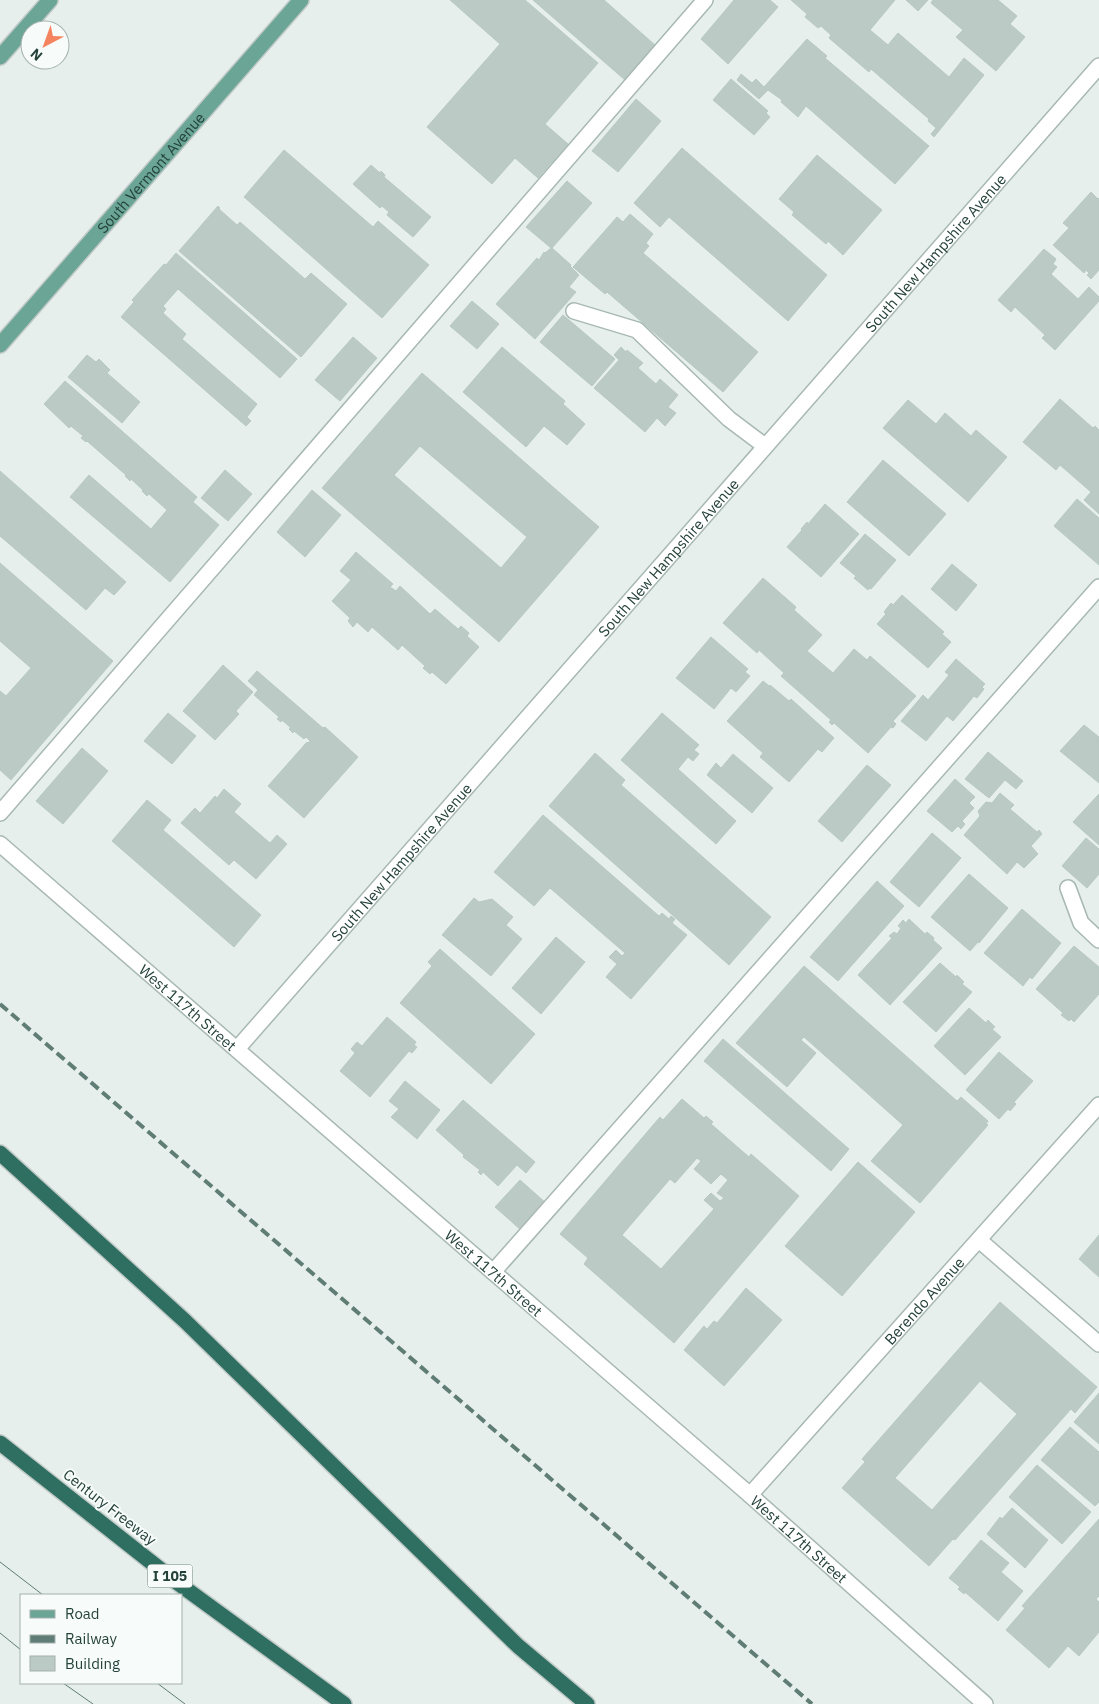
<svg xmlns="http://www.w3.org/2000/svg" width="1099" height="1704" font-family="'IBM Plex Sans',sans-serif">
<style>
.building{fill:#bbcac4;stroke:#b8c9c2;fill-rule:evenodd}
.lines{fill:none;stroke-linecap:round;stroke-linejoin:round}
.minor-casing{stroke:#a8b8b2;stroke-width:18}
.major-casing{stroke:#c2cac8;stroke-width:18}
.highway-casing{stroke:#c2cac8;stroke-width:18}
.minor{stroke:#fff;stroke-width:15}
.major{stroke:#6aa596;stroke-width:15}
.highway{stroke:#2f6f62;stroke-width:15}
.tram{stroke:#5f7d75;stroke-width:1}
.rail{stroke:#5f7d75;stroke-width:4;stroke-dasharray:10 5;stroke-linecap:butt}
.labels{text-anchor:middle;dominant-baseline:central;stroke-width:4;stroke-linejoin:round;paint-order:stroke}
.shield{fill:#f7fbf9;stroke:#637a73;stroke-width:1}
.shield-label{font-size:14px;font-weight:bold;fill:#24423a}
.street-label{font-size:15px;fill:#24423a;stroke:#f7fbf9}
</style>
<rect width="100%" height="100%" fill="#e6efeb"/>
<path class="building" d="M 450,0 L 525,0 L 598,63 L 545,124 L 568,144 L 538,178 L 515,158 L 492,184 L 427,127 L 500,44 Z
M 533,0 L 604,0 L 655,45 L 625,80 Z
M 734,0 L 770,0 L 778,7 L 728,64 L 701,39 Z
M 791,0 L 895,0 L 870,30 L 888,45 L 898,33 L 949,77 L 964,58 L 984,75 L 934,137 L 931,134 L 936,128 L 928,121 L 929,119 L 871,69 L 869,72 L 829,38 L 831,35 L 821,26 L 818,28 L 805,17 L 807,14 Z
M 906,0 L 928,0 L 918,11 Z
M 933,0 L 998,0 L 1017,16 L 1010,24 L 1025,37 L 996,71 L 956,37 L 963,30 L 931,3 Z
M 807,39 L 827,56 L 825,58 L 929,146 L 895,184 L 806,106 L 798,117 L 781,102 L 782,100 L 768,90 L 759,99 L 737,80 L 741,74 L 752,83 L 756,79 L 764,87 Z
M 731,79 L 768,111 L 766,113 L 770,117 L 754,135 L 713,100 Z
M 636,99 L 661,121 L 618,172 L 592,151 Z
M 682,148 L 827,275 L 788,321 L 669,217 L 660,227 L 634,203 Z
M 284,150 L 373,227 L 378,221 L 429,265 L 382,318 L 244,197 Z
M 817,155 L 882,210 L 843,255 L 828,241 L 826,244 L 792,215 L 794,212 L 779,199 Z
M 371,165 L 380,173 L 381,171 L 385,175 L 384,177 L 431,217 L 413,237 L 387,215 L 389,212 L 382,206 L 380,208 L 353,184 Z
M 567,181 L 592,203 L 552,248 L 571,265 L 570,266 L 579,275 L 569,287 L 576,292 L 535,339 L 496,304 L 537,258 L 539,260 L 544,252 L 545,253 L 551,248 L 526,227 Z
M 1091,192 L 1098,199 L 1099,198 L 1099,270 L 1091,279 L 1087,275 L 1089,273 L 1086,270 L 1084,273 L 1053,245 L 1069,228 L 1063,223 Z
M 218,206 L 220,208 L 219,209 L 237,225 L 240,222 L 305,279 L 311,273 L 347,304 L 301,357 L 179,251 Z
M 630,214 L 653,234 L 646,243 L 649,246 L 643,253 L 758,352 L 723,392 L 607,292 L 605,294 L 573,267 L 617,217 L 623,222 Z
M 1044,249 L 1056,259 L 1053,264 L 1057,267 L 1051,274 L 1078,299 L 1089,287 L 1099,297 L 1099,301 L 1055,350 L 1042,338 L 1045,335 L 1015,307 L 1011,312 L 998,300 Z
M 176,253 L 297,359 L 280,378 L 178,289 L 163,306 L 166,309 L 163,313 L 186,334 L 182,339 L 257,404 L 247,417 L 251,421 L 246,426 L 121,317 L 134,302 L 132,300 L 164,264 L 166,265 Z
M 472,301 L 499,324 L 477,349 L 450,326 Z
M 563,315 L 615,359 L 592,386 L 540,342 Z
M 353,337 L 377,358 L 340,401 L 315,380 Z
M 502,347 L 565,401 L 563,404 L 585,424 L 567,445 L 544,426 L 526,447 L 463,392 Z
M 621,347 L 626,352 L 627,350 L 643,363 L 638,368 L 656,384 L 660,379 L 678,395 L 668,407 L 676,413 L 665,426 L 657,418 L 645,432 L 594,388 L 619,360 L 614,355 Z
M 87,355 L 96,362 L 99,359 L 110,370 L 107,373 L 140,402 L 122,423 L 68,377 Z
M 422,373 L 599,527 L 499,642 L 322,488 ZM 420,446 L 527,537 L 501,568 L 394,475 Z
M 65,381 L 197,497 L 193,502 L 219,525 L 170,582 L 70,497 L 89,475 L 151,529 L 167,510 L 149,494 L 147,496 L 142,491 L 143,490 L 131,479 L 130,481 L 125,476 L 126,475 L 87,441 L 86,442 L 81,438 L 83,436 L 71,426 L 69,428 L 44,404 Z
M 1060,399 L 1093,428 L 1095,426 L 1099,430 L 1099,514 L 1084,500 L 1091,492 L 1060,465 L 1056,470 L 1023,442 Z
M 908,400 L 936,424 L 945,413 L 971,436 L 976,430 L 1007,457 L 968,502 L 883,428 Z
M 883,460 L 946,514 L 909,556 L 847,502 Z
M 225,470 L 252,494 L 228,521 L 201,498 Z
M 0,471 L 126,582 L 114,595 L 105,588 L 86,610 L 0,536 Z
M 312,490 L 341,515 L 305,557 L 277,532 Z
M 1077,499 L 1099,518 L 1099,565 L 1054,526 Z
M 825,504 L 859,534 L 821,577 L 787,547 L 802,530 L 801,529 L 807,522 L 808,524 Z
M 865,534 L 896,560 L 871,589 L 869,588 L 868,590 L 854,578 L 856,576 L 840,563 Z
M 356,552 L 393,584 L 390,587 L 396,591 L 400,586 L 430,614 L 435,609 L 458,629 L 461,626 L 469,633 L 467,636 L 479,647 L 446,684 L 432,672 L 430,674 L 423,668 L 425,666 L 402,645 L 398,650 L 372,627 L 368,632 L 357,622 L 353,627 L 348,621 L 350,618 L 332,601 L 351,580 L 340,571 Z
M 0,563 L 113,661 L 11,780 L 0,770 L 0,691 L 6,696 L 31,668 L 0,641 Z
M 952,564 L 977,585 L 956,611 L 931,589 Z
M 763,578 L 796,607 L 794,610 L 822,635 L 807,651 L 833,673 L 854,649 L 867,660 L 870,656 L 916,696 L 893,721 L 896,724 L 893,728 L 891,727 L 868,753 L 834,723 L 832,725 L 829,722 L 831,720 L 781,676 L 784,673 L 759,650 L 757,653 L 723,623 Z
M 902,595 L 944,632 L 942,634 L 951,642 L 928,668 L 877,624 L 886,614 L 884,612 L 891,603 L 893,605 Z
M 711,637 L 748,669 L 745,672 L 750,676 L 736,692 L 731,688 L 714,709 L 676,678 Z
M 956,659 L 985,684 L 982,687 L 984,689 L 977,698 L 974,696 L 953,721 L 947,716 L 926,741 L 901,721 L 923,695 L 928,700 L 949,675 L 945,672 Z
M 223,665 L 253,692 L 236,711 L 239,714 L 215,740 L 183,711 Z
M 257,671 L 323,728 L 325,727 L 358,757 L 304,818 L 268,786 L 307,742 L 308,743 L 310,741 L 306,737 L 304,739 L 294,731 L 293,733 L 289,729 L 291,728 L 282,720 L 281,722 L 277,719 L 279,717 L 254,695 L 258,690 L 248,681 Z
M 763,681 L 769,686 L 770,685 L 789,701 L 791,699 L 834,738 L 822,752 L 818,749 L 789,782 L 760,757 L 763,753 L 727,721 Z
M 168,713 L 196,736 L 172,764 L 144,741 Z
M 662,713 L 699,745 L 694,750 L 699,754 L 693,761 L 688,757 L 678,769 L 736,821 L 716,844 L 621,760 Z
M 1084,725 L 1099,737 L 1099,783 L 1060,751 Z
M 82,748 L 108,771 L 63,824 L 36,801 Z
M 988,752 L 1023,781 L 1016,789 L 1005,780 L 989,798 L 965,779 Z
M 595,753 L 625,780 L 621,785 L 771,917 L 729,965 L 549,806 Z
M 733,754 L 773,788 L 752,813 L 707,775 L 716,763 L 721,768 Z
M 867,765 L 891,785 L 842,842 L 818,821 Z
M 955,779 L 975,797 L 969,803 L 974,808 L 962,821 L 965,824 L 961,829 L 958,826 L 952,832 L 927,811 Z
M 224,789 L 241,804 L 234,812 L 270,843 L 277,835 L 287,844 L 256,879 L 234,860 L 229,865 L 181,823 L 195,808 L 200,813 L 215,796 L 217,798 Z
M 1000,793 L 1014,805 L 1010,809 L 1037,832 L 1039,830 L 1042,834 L 1031,846 L 1038,854 L 1024,868 L 1017,862 L 1007,874 L 964,835 L 980,816 L 978,811 L 986,802 L 992,803 Z
M 1099,794 L 1099,845 L 1073,822 Z
M 147,800 L 171,820 L 163,830 L 261,915 L 234,947 L 112,841 Z
M 543,815 L 659,916 L 662,913 L 669,919 L 671,916 L 675,919 L 672,923 L 687,935 L 631,999 L 606,977 L 617,964 L 609,957 L 616,950 L 622,956 L 625,953 L 550,888 L 534,906 L 494,872 Z
M 932,833 L 961,858 L 919,907 L 890,882 Z
M 1086,838 L 1099,849 L 1099,874 L 1087,888 L 1062,866 Z
M 969,874 L 1008,908 L 979,943 L 978,942 L 970,951 L 931,917 Z
M 877,881 L 904,906 L 838,981 L 810,957 Z
M 474,898 L 479,902 L 492,899 L 513,917 L 506,925 L 522,939 L 491,976 L 442,935 Z
M 1022,909 L 1061,943 L 1032,979 L 1030,977 L 1023,986 L 984,953 Z
M 909,919 L 925,934 L 927,932 L 934,938 L 933,940 L 942,948 L 890,1005 L 858,975 L 892,938 L 889,936 L 894,932 L 897,934 L 901,928 L 898,926 L 903,920 L 906,923 Z
M 556,937 L 585,962 L 541,1014 L 512,988 Z
M 1074,946 L 1099,967 L 1099,994 L 1074,1022 L 1071,1019 L 1069,1021 L 1061,1015 L 1063,1013 L 1036,989 Z
M 440,949 L 535,1034 L 491,1084 L 400,1003 L 432,966 L 428,962 Z
M 940,963 L 956,977 L 957,975 L 964,982 L 962,984 L 972,992 L 936,1032 L 903,1002 Z
M 804,966 L 957,1101 L 961,1097 L 988,1121 L 986,1124 L 988,1125 L 920,1203 L 871,1161 L 903,1125 L 804,1037 L 801,1040 L 816,1053 L 787,1087 L 736,1043 Z
M 969,1008 L 986,1023 L 988,1020 L 995,1027 L 992,1029 L 1001,1037 L 965,1075 L 934,1046 Z
M 387,1017 L 416,1042 L 414,1045 L 417,1047 L 412,1053 L 409,1051 L 370,1097 L 340,1071 L 355,1053 L 351,1049 L 357,1042 L 362,1046 Z
M 723,1039 L 849,1149 L 831,1171 L 704,1061 Z
M 999,1052 L 1033,1081 L 1014,1102 L 1016,1104 L 1010,1111 L 1008,1109 L 999,1119 L 966,1090 Z
M 405,1081 L 440,1110 L 417,1139 L 391,1117 L 399,1109 L 389,1101 Z
M 682,1099 L 704,1118 L 706,1116 L 713,1122 L 711,1124 L 749,1157 L 751,1154 L 799,1196 L 674,1343 L 584,1264 L 588,1258 L 560,1234 L 660,1117 L 663,1120 ZM 697,1158 L 701,1161 L 694,1169 L 711,1184 L 721,1174 L 728,1180 L 717,1193 L 724,1198 L 720,1201 L 711,1193 L 704,1200 L 714,1209 L 661,1269 L 622,1235 L 670,1179 L 675,1183 Z
M 463,1100 L 535,1162 L 526,1173 L 517,1165 L 498,1186 L 483,1172 L 481,1175 L 478,1172 L 480,1170 L 463,1157 L 464,1155 L 436,1130 Z
M 858,1162 L 915,1212 L 842,1296 L 785,1246 Z
M 520,1180 L 547,1204 L 522,1231 L 495,1207 Z
M 1099,1235 L 1099,1277 L 1079,1259 Z
M 746,1288 L 782,1320 L 724,1386 L 684,1350 L 704,1326 L 707,1329 L 714,1321 L 717,1323 Z
M 1000,1302 L 1097,1387 L 1075,1413 L 1071,1409 L 955,1540 L 953,1539 L 929,1566 L 842,1488 L 865,1462 L 862,1459 ZM 980,1381 L 1017,1414 L 932,1510 L 895,1478 Z
M 1099,1393 L 1099,1444 L 1074,1422 Z
M 1070,1427 L 1099,1452 L 1099,1502 L 1095,1506 L 1041,1460 Z
M 1037,1465 L 1091,1512 L 1062,1544 L 1009,1497 Z
M 1012,1508 L 1048,1540 L 1025,1568 L 987,1534 L 1000,1517 L 1002,1519 Z
M 1099,1519 L 1099,1596 L 1096,1599 L 1099,1602 L 1099,1632 L 1079,1656 L 1068,1646 L 1049,1668 L 1006,1630 L 1025,1608 L 1022,1606 Z
M 981,1540 L 1009,1563 L 1001,1572 L 1023,1591 L 998,1621 L 965,1592 L 964,1594 L 958,1589 L 960,1587 L 949,1578 Z"/>
<g class="lines">
<g class="minor-casing">
<g id="minor">
<path d="M 574,311 L 637,330 L 729,419 L 765,446"/>
<path d="M 0,813 L 705,0"/>
<path id="s1" d="M 0,844 L 750,1495 L 985,1704"/>
<path d="M 1068,888 L 1081,923 L 1099,940"/>
<path id="s2" d="M 237,1049 L 1099,66"/>
<path d="M 979,1240 L 1099,1344"/>
<path d="M 493,1272 L 1099,587"/>
<path id="s3" d="M 750,1495 L 1099,1105"/>
</g>
</g>
<g class="major-casing">
<g id="major">
<path d="M 0,57 L 50,0"/>
<path id="s4" d="M 0,345 L 301,0"/>
</g>
</g>
<g class="highway-casing">
<path id="highway" d="M 0,1153 L 185,1321 L 518,1646 L 587,1704
M 0,1443 L 175,1581 L 344,1704"/>
</g>
<use href="#minor" class="minor"/>
<use href="#major" class="major"/>
<use href="#highway" class="highway"/>
<path class="tram" d="M 0,1562 L 43,1595
M 0,1633 L 21,1650
M 63,1683 L 93,1704
M 157,1683 L 185,1704"/>
<path class="rail" d="M 0,1004 L 812,1704"/>
</g>
<g class="labels">
<rect class="shield" x="147.5" y="1564.5" width="45" height="23" rx="4"/>
<g class="shield-label">
<text x="170" y="1576">I 105</text>
</g>
<g class="street-label">
<text stroke="none"><textPath href="#s4" startOffset="229">South Vermont Avenue</textPath></text>
<text stroke="none"><textPath href="#s2" startOffset="1059">South New Hampshire Avenue</textPath></text>
<text stroke="none"><textPath href="#s2" startOffset="654">South New Hampshire Avenue</textPath></text>
<text stroke="none"><textPath href="#s2" startOffset="249">South New Hampshire Avenue</textPath></text>
<text stroke="none"><textPath href="#s1" startOffset="249">West 117th Street</textPath></text>
<text stroke="none"><textPath href="#s1" startOffset="654">West 117th Street</textPath></text>
<text stroke="none"><textPath href="#s3" startOffset="261">Berendo Avenue</textPath></text>
<text transform="translate(110 1507) rotate(38)">Century Freeway</text>
<text stroke="none"><textPath href="#s1" startOffset="1059">West 117th Street</textPath></text>
</g>
</g>
<rect x="20" y="1594" width="162" height="90" fill="#f7fbf9" stroke="#a3b1ad"/>
<rect x="30" y="1610" width="25" height="8" fill="#6aa596" stroke="#a3b1ad"/>
<text x="65" y="1619" font-size="15" fill="#24423a">Road</text>
<rect x="30" y="1635" width="25" height="8" fill="#5f7d75" stroke="#a3b1ad"/>
<text x="65" y="1644" font-size="15" fill="#24423a">Railway</text>
<rect x="30" y="1656" width="25" height="15" fill="#bbcac4" stroke="#a3b1ad"/>
<text x="65" y="1669" font-size="15" fill="#24423a">Building</text>
<g transform="translate(45 45) rotate(221)"><circle r="24" fill="#f7fbf9" stroke="#a3b1ad"/>
<path d="M0-4L9 19L0 12L-9 19Z" fill="#f4845f"/>
<text y="-8" font-size="14" font-weight="bold" text-anchor="middle" fill="#24423a">N</text>
</g>
</svg>
